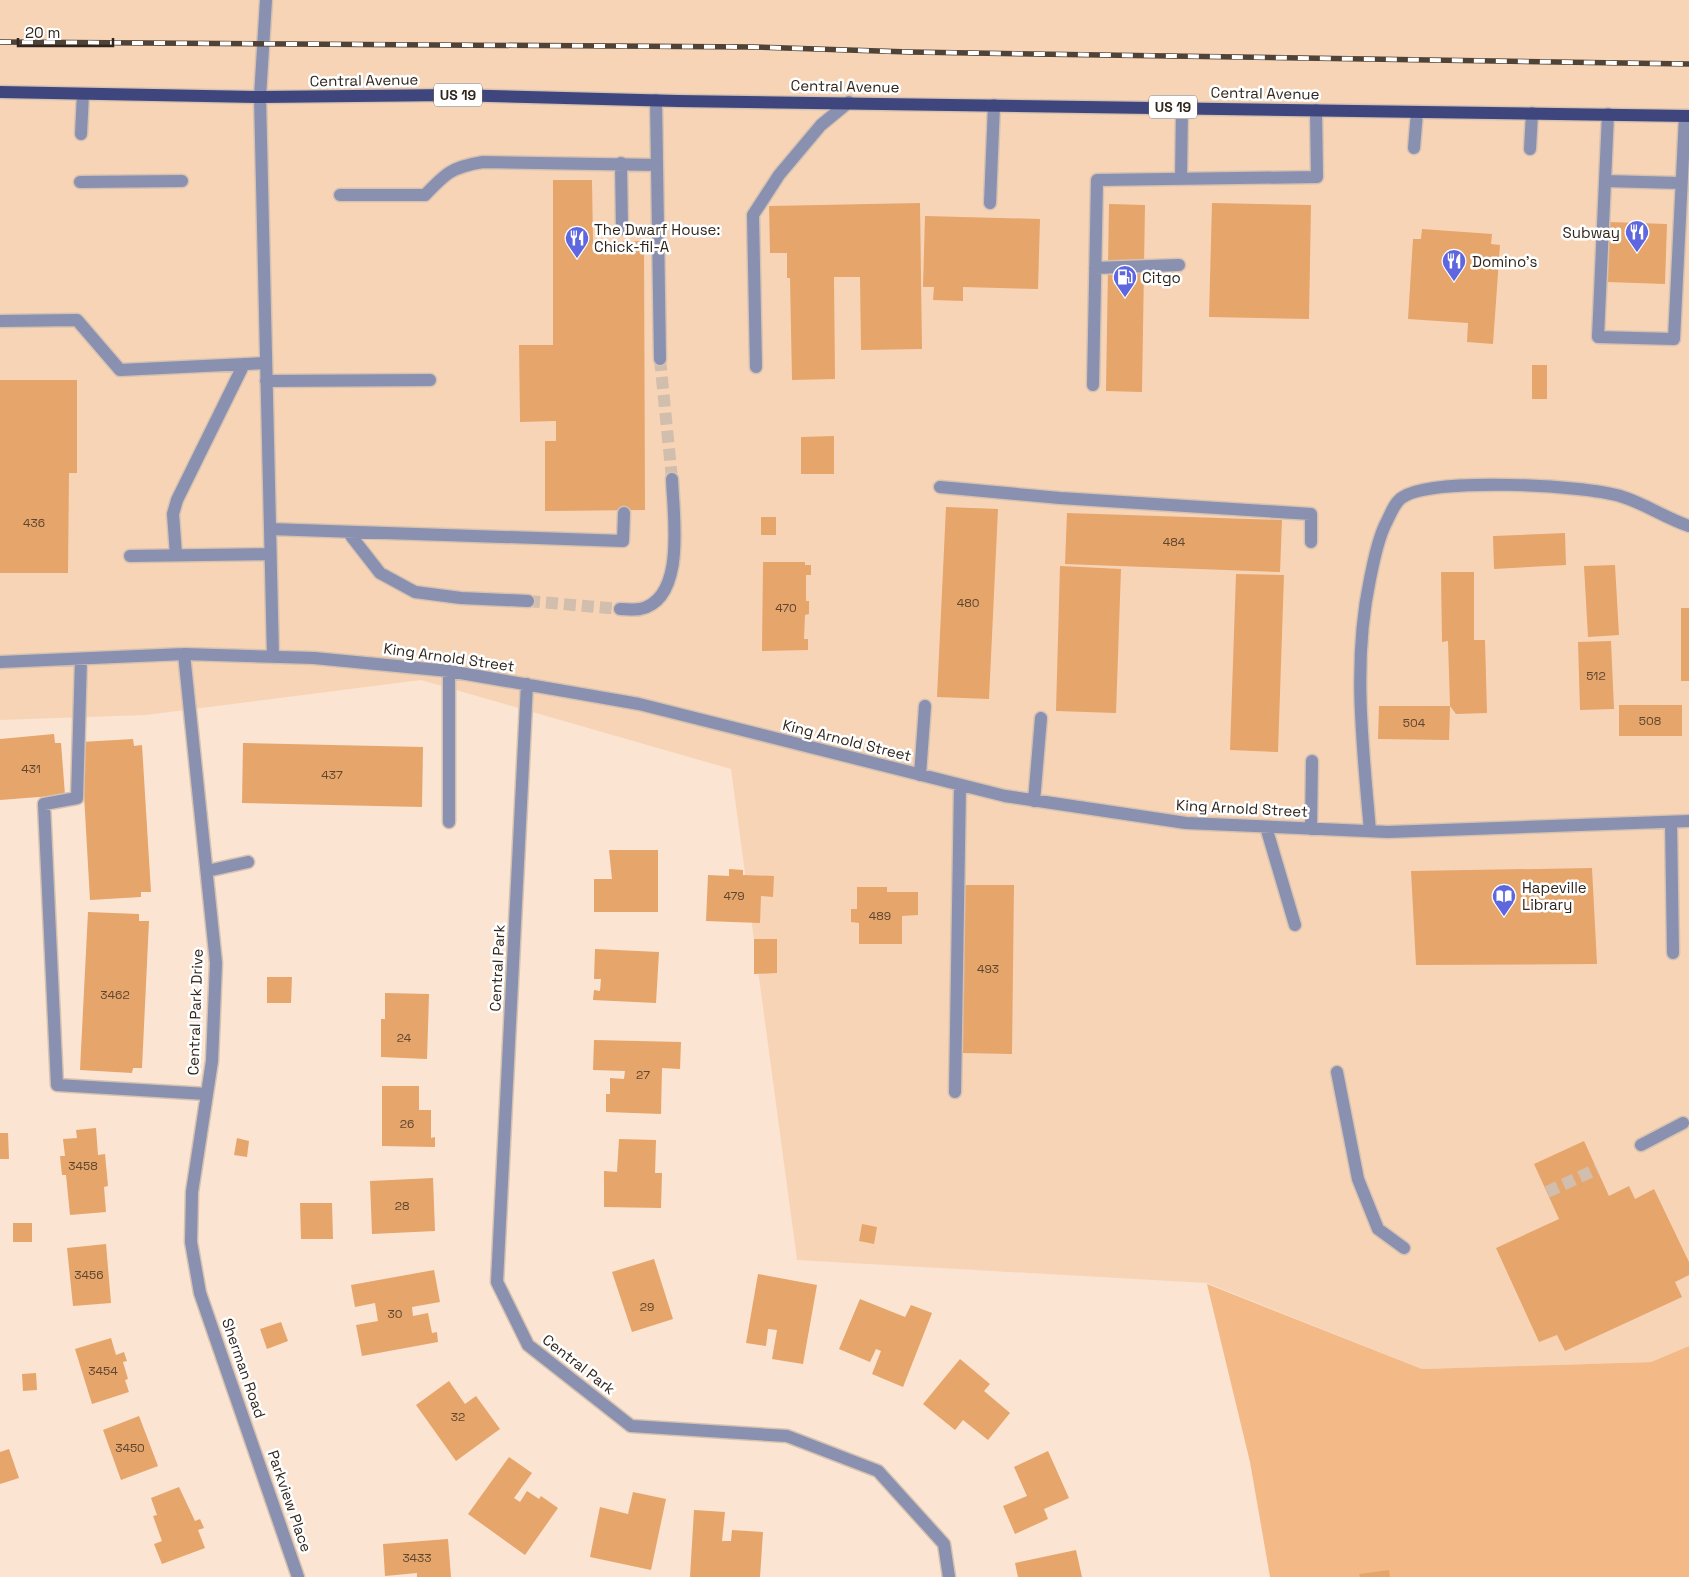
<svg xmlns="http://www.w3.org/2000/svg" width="1689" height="1577" font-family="'Space Grotesk',sans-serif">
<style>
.built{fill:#f8d4b7}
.green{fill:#f3ba88}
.building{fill:#e6a56a}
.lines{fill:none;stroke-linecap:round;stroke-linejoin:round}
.minor-tunnel{stroke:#d2bead;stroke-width:12;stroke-dasharray:12 6;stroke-linecap:butt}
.minor-casing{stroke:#d6c2b1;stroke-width:15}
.major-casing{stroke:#d6c2b1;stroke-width:15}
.minor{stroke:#8990b0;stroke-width:12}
.major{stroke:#3f467d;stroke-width:12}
.rail-casing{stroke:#4f4338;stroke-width:5.5}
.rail{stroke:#fff;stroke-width:4;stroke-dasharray:11;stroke-linecap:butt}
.labels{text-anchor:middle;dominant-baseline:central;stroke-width:5;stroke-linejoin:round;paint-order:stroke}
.number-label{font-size:12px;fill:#5e4630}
.shield{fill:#fff;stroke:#6e6761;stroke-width:1}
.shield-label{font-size:14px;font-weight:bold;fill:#30261d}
.street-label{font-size:15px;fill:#30261d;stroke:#fff}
.poi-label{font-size:15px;fill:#30261d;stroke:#fff;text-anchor:start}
</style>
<rect width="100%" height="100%" fill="#fbe4d1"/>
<path class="built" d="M 0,0 L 1689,0 L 1689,1346 L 1651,1362 L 1422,1369 L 1207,1283 L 797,1260 L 731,769 L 421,680 L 146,715 L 0,720 Z"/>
<path class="green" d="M 1207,1284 L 1422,1369 L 1651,1362 L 1689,1346 L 1689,1577 L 1270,1577 L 1250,1462 Z"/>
<path class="building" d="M 553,180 L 592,180 L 593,242 L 644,241 L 645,510 L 545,511 L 545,441 L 556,441 L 556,421 L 520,422 L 519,345 L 553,345 Z
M 920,203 L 922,349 L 861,350 L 860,277 L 834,277 L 835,379 L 792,380 L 790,278 L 787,278 L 787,253 L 770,253 L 769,206 Z
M 1212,203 L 1311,205 L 1309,319 L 1209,317 Z
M 1109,204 L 1145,205 L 1142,392 L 1106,391 Z
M 925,216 L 1040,219 L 1038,289 L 963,287 L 963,301 L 933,300 L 934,287 L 923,287 Z
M 1609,222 L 1667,224 L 1665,284 L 1607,282 Z
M 1422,229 L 1492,234 L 1491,244 L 1500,245 L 1493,344 L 1467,342 L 1468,323 L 1408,319 L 1413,239 L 1421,239 Z
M 1532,365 L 1547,365 L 1547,399 L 1532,399 Z
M 0,380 L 77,380 L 77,473 L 69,473 L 68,573 L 0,573 Z
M 834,436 L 834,474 L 801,474 L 801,437 Z
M 946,507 L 998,509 L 989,699 L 937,697 Z
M 1067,513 L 1282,520 L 1280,572 L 1065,564 Z
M 761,517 L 776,517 L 776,535 L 761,535 Z
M 1565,533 L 1566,565 L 1494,569 L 1493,536 Z
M 763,562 L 805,562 L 805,565 L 811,565 L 811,575 L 806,575 L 806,601 L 809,601 L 809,614 L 805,615 L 804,639 L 808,639 L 808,650 L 762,651 Z
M 1615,565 L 1619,635 L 1588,637 L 1584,566 Z
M 1060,566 L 1121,569 L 1116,713 L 1056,711 Z
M 1441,572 L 1474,572 L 1474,640 L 1485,640 L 1487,713 L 1456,714 L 1450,706 L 1448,641 L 1442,642 Z
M 1236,574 L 1284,575 L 1278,752 L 1230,750 Z
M 1681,608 L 1689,608 L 1689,681 L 1681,681 Z
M 1611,641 L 1614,709 L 1580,710 L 1578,642 Z
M 1619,705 L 1682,705 L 1682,736 L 1619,736 Z
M 1379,706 L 1450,706 L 1449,740 L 1378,739 Z
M 54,734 L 55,743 L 61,743 L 65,795 L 0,800 L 0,739 Z
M 133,739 L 134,746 L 142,745 L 151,892 L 141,892 L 141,897 L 90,900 L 81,742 Z
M 243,743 L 423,747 L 422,807 L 242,803 Z
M 609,850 L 658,850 L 658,912 L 594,912 L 594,879 L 612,879 Z
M 1592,868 L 1597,964 L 1416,965 L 1411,871 Z
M 729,869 L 743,870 L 743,875 L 774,876 L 773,897 L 761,896 L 760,923 L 706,921 L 708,875 L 729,876 Z
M 963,885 L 1014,885 L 1012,1054 L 962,1053 Z
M 857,887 L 887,887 L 887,892 L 918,892 L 918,915 L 902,916 L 902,944 L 859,944 L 859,923 L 851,922 L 851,909 L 857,909 Z
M 88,912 L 139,914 L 139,921 L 149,921 L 142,1068 L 133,1068 L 132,1073 L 80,1070 Z
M 754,939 L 777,939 L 777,973 L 754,974 Z
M 595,949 L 659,952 L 656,1003 L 593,1000 L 594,990 L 600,991 L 601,979 L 594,979 Z
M 267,977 L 292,977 L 291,1003 L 267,1003 Z
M 385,993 L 429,994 L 427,1059 L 381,1057 L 381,1019 L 385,1019 Z
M 594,1040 L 681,1042 L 680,1069 L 662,1068 L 661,1114 L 606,1112 L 606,1094 L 610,1094 L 610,1078 L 624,1079 L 625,1071 L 593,1070 Z
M 382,1086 L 419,1086 L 419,1110 L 431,1110 L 431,1138 L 435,1137 L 435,1147 L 382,1146 Z
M 96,1128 L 98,1155 L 105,1154 L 108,1186 L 104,1187 L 106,1212 L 70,1215 L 66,1175 L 62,1175 L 60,1156 L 65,1156 L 63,1139 L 77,1138 L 76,1130 Z
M 0,1133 L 8,1133 L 9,1159 L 0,1159 Z
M 237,1138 L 249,1141 L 247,1157 L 234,1155 Z
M 619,1139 L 656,1140 L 655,1173 L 662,1173 L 661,1208 L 604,1207 L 604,1171 L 617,1172 Z
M 1584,1141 L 1609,1196 L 1629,1186 L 1635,1199 L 1654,1189 L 1689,1262 L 1689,1275 L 1675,1282 L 1682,1297 L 1565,1351 L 1557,1335 L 1539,1342 L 1496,1248 L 1559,1219 L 1534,1164 Z
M 433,1178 L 435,1231 L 372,1234 L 370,1181 Z
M 300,1203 L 332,1203 L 333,1239 L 301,1239 Z
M 13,1223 L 32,1223 L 32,1242 L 13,1242 Z
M 862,1224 L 877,1227 L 874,1244 L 859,1241 Z
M 106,1244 L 111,1303 L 73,1306 L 67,1248 Z
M 654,1259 L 673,1319 L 632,1332 L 612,1272 Z
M 434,1270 L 440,1302 L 412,1307 L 413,1316 L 428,1313 L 432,1333 L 437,1332 L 438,1342 L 362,1356 L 356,1325 L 378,1321 L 375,1303 L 355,1307 L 351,1285 Z
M 758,1274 L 817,1285 L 803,1364 L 772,1359 L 777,1330 L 768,1329 L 766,1346 L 746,1343 Z
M 860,1299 L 905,1317 L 911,1305 L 932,1313 L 903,1387 L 872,1374 L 881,1351 L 876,1349 L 870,1362 L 839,1349 Z
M 281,1322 L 288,1341 L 267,1349 L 260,1329 Z
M 111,1338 L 116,1355 L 124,1352 L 127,1361 L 123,1362 L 128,1379 L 125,1380 L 129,1392 L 92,1404 L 75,1349 Z
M 960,1359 L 990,1384 L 984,1391 L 1010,1413 L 988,1440 L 963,1420 L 955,1430 L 923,1404 Z
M 36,1373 L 37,1390 L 23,1391 L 22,1374 Z
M 449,1381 L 465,1404 L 476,1396 L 500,1429 L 456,1461 L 416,1405 Z
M 139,1416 L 158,1466 L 121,1480 L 103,1430 Z
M 9,1449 L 19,1478 L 0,1484 L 0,1452 Z
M 1048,1451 L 1069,1498 L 1044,1509 L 1048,1519 L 1015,1534 L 1003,1506 L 1027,1496 L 1014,1467 Z
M 509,1457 L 532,1473 L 514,1498 L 520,1502 L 527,1491 L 539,1499 L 541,1496 L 558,1508 L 525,1555 L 468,1514 Z
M 179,1487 L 195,1521 L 200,1519 L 204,1528 L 198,1530 L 205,1548 L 162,1564 L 154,1544 L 162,1541 L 153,1516 L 157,1515 L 151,1498 Z
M 633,1492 L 666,1499 L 651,1570 L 590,1557 L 600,1507 L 628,1514 Z
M 694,1510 L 725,1512 L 722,1541 L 731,1541 L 732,1530 L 763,1532 L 760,1577 L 690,1577 Z
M 448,1539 L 451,1577 L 417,1577 L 417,1573 L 385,1576 L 383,1544 Z
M 1076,1550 L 1082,1577 L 1018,1577 L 1015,1563 Z
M 1389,1570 L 1390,1577 L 1360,1577 L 1359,1574 Z"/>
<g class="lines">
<path class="minor-tunnel" d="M 660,359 L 672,479
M 528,601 L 620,609
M 1547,1192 L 1597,1169"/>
<g class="minor-casing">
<path id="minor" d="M 266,0 L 260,97 L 273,657
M 656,100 L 660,359
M 81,134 L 83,94
M 1414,148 L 1417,112
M 1530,149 L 1532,113
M 621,163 L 622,229
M 1181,179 L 1182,108
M 1605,181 L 1608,114
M 80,182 L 182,181
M 1680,183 L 1605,181 L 1598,337 L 1674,339 L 1685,116
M 340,195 L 425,195 C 446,173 452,167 483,162 L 657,165
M 990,203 L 994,105
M 1095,268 L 1179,265
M 0,321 L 77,320 L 120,370 L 266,363
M 756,367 L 753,215 L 779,175 L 821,125 L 849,102
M 266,381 L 430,380
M 1093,385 L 1097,180 L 1317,177 L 1316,110
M 940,487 L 1060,498 L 1311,514 L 1311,542
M 270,529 L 623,541 L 624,513
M 348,532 L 380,573 L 415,592 L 461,598 L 528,601
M 176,555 L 173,514 L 177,500 L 244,364
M 130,556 L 270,554
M 620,609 C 626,609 634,610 640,609 C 687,599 673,514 672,479
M 184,654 L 216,963 L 212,1061 L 192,1192 L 191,1242 L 200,1293 L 298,1577
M 81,659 L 77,798 L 44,804 L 57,1085 L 207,1094
M 0,662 L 184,654 L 314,658 L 449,671 L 639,704 L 1005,796 L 1186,823 L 1388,832 L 1689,821
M 449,671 L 449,822
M 527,684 L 497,1282 L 528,1345 L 631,1426 L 787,1436 L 878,1471 L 944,1544 L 949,1577
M 920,775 L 925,706
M 1034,801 L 1041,718
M 1671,822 L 1673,953
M 1266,827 L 1295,925
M 1311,829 L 1312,761
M 1370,831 C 1363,747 1352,663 1370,579 C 1374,560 1377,542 1385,525 C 1390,516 1394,502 1403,497 C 1433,477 1584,485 1620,496 C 1644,503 1665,518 1689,526
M 207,871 L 248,862
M 1337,1072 L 1358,1179 L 1378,1229 L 1404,1248
M 955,1092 L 960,785
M 1641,1145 L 1683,1123"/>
</g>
<g class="major-casing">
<path id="major" d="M 0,92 L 260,97 L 451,95 L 678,101 L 1689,116"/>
</g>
<use href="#minor" class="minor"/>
<use href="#major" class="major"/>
<g class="rail-casing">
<path id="rail" d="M 0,42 L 753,47 L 910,52 L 1689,64"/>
</g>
<use href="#rail" class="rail"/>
</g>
<defs>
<g id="restaurant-pin" transform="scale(1.25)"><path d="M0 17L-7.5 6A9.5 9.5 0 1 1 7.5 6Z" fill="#5e67df" stroke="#fff"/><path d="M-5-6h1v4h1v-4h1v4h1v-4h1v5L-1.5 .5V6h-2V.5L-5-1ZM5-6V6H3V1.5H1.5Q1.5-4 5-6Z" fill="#fff"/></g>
<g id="fuel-pin" transform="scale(1.25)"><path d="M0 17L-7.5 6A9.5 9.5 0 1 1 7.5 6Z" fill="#5e67df" stroke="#fff"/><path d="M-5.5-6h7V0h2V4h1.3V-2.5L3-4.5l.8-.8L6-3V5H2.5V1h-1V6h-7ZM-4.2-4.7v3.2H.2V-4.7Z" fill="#fff"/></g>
<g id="library-pin" transform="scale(1.25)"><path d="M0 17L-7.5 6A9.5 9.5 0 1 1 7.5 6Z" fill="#5e67df" stroke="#fff"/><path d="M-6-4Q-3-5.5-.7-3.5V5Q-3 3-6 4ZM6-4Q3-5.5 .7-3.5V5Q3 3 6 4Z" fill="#fff"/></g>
</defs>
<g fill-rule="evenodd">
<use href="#restaurant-pin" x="1637" y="232"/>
<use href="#restaurant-pin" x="577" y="238"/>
<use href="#restaurant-pin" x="1454" y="261"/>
<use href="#fuel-pin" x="1125" y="277"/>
<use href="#library-pin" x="1504" y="896"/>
</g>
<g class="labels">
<g class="number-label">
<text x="34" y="523">436</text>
<text x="1174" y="542">484</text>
<text x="968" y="603">480</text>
<text x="786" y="608">470</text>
<text x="1596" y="676">512</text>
<text x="1650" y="721">508</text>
<text x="1414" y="723">504</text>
<text x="31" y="769">431</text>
<text x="332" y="775">437</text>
<text x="734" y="896">479</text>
<text x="880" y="916">489</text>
<text x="988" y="969">493</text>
<text x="115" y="995">3462</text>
<text x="404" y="1038">24</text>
<text x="643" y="1075">27</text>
<text x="407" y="1124">26</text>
<text x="83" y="1166">3458</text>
<text x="402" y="1206">28</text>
<text x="89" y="1275">3456</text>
<text x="647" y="1307">29</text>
<text x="395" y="1314">30</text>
<text x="103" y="1371">3454</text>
<text x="458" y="1417">32</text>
<text x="130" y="1448">3450</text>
<text x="417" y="1558">3433</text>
</g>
<g class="shield">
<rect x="434" y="83.5" width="48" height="23" rx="4"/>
<rect x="1149" y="95.5" width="48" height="23" rx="4"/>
</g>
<g class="shield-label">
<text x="458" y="95">US 19</text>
<text x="1173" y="107">US 19</text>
</g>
<g class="street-label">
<text transform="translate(364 80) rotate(-1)">Central Avenue</text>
<text transform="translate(845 86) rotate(1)">Central Avenue</text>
<text transform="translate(1265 93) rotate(1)">Central Avenue</text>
<text transform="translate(449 657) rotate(8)">King Arnold Street</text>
<text transform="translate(847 740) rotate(14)">King Arnold Street</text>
<text transform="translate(1242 808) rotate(3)">King Arnold Street</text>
<text transform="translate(497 968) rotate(-87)">Central Park</text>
<text transform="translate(195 1012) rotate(-88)">Central Park Drive</text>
<text transform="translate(579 1364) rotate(38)">Central Park</text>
<text transform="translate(244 1368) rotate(71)">Sherman Road</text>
<text transform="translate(290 1501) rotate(71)">Parkview Place</text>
</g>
<g class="poi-label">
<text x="594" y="229">The Dwarf House:<tspan x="594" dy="17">Chick-fil-A</tspan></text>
<text x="1620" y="232" text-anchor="end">Subway</text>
<text x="1472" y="261">Domino's</text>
<text x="1142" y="277">Citgo</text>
<text x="1522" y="887">Hapeville<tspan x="1522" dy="17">Library</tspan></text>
</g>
</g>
<path d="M18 38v8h95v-8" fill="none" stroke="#30261d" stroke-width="2.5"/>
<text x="25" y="38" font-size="15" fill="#30261d" stroke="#ffffff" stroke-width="4" paint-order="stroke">20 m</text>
</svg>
